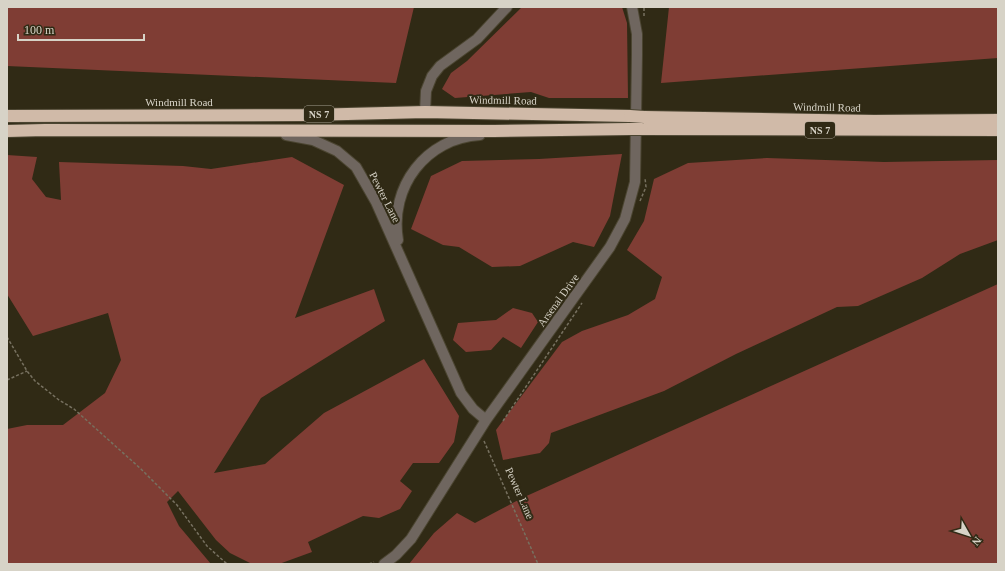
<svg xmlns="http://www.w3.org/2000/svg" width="1005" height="571" font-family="'Times New Roman',serif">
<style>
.green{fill:#7f3d34}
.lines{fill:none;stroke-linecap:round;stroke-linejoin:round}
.minor-casing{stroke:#4b4531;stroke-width:12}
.highway-casing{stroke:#4b4531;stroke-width:14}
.path{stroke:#777160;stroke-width:1.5;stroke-dasharray:3 2;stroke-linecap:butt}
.minor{stroke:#6f665f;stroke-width:10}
.highway{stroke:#d0baa8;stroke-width:12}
.highway-bridge-casing{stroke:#4b4531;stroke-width:14;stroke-linecap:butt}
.highway-bridge{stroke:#d0baa8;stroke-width:12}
.labels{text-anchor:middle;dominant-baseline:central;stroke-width:4;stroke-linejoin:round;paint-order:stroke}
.shield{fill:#302a15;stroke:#a5a092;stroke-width:1}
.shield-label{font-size:10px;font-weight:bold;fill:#d7d3c7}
.street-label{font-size:11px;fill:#d7d3c7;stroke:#302a15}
</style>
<rect width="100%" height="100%" fill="#302a15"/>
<path class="green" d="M 7,7 L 414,7 L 396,83 L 7,66 Z
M 522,7 L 622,7 L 627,23 L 628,98 L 549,98 L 531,92 L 455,98 L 442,89 L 451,73 L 467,61 Z
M 669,7 L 998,7 L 998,58 L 661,83 Z
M 622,154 L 610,216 L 594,247 L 573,242 L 520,266 L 492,267 L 459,247 L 443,245 L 411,229 L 431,176 L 462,161 L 539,159 Z
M 7,155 L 37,157 L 32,179 L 46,197 L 61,200 L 59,162 L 183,166 L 211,169 L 292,157 L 344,185 L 295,318 L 374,289 L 385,321 L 261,398 L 214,473 L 265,464 L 324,413 L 424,359 L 459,416 L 454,442 L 439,463 L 413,463 L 400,481 L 412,491 L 400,509 L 379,518 L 363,516 L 308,542 L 312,552 L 279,564 L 252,564 L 230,553 L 216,540 L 178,491 L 167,502 L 179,526 L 211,564 L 7,564 L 7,429 L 27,425 L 63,425 L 105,393 L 121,360 L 108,313 L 33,336 L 7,294 Z
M 767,158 L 884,162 L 998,160 L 998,240 L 960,254 L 922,278 L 858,306 L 837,307 L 736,354 L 664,391 L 551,433 L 549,443 L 540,453 L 503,460 L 496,430 L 562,342 L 582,331 L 628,315 L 655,299 L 662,277 L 627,250 L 644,221 L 654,179 L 688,163 Z
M 998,284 L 998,564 L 409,564 L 434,533 L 457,513 L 475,523 L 522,498 Z
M 513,308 L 532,313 L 538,322 L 521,348 L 503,337 L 491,350 L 466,352 L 453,340 L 458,323 L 496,320 Z"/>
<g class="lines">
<g class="minor-casing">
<path id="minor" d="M 425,112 L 426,91 L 432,76 L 440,66 L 477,39 L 507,7
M 286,135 L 313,140 L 337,151 L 356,167 L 376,202 L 461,393 L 473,409 L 486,420
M 398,240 C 389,187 426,138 480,135
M 384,564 L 396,555 L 411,539 L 486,420 L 610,247 L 625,219 L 635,182 L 637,54 L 637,34 L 632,7"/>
</g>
<g class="highway-casing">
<path id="highway" d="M 7,116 L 308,115 L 425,112 L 630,116
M 644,117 L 874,121 L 998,120
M 642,129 L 998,130
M 7,131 L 45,130 L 494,131 L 630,129"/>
</g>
<path class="path" d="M 644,16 L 644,7
M 640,201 L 646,187 L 645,178
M 7,337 L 27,371 L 35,381 L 59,400 L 74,409 L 141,469 L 177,505 L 207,546 L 227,564
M 7,380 L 27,371
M 503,421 L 582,303
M 484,441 L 538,564
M 369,564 L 374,562"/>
<use href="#minor" class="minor"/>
<use href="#highway" class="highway"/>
<g class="highway-bridge-casing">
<path id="highway-bridge" d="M 630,116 L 644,117
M 630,129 L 642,129"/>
</g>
<use href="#highway-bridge" class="highway-bridge"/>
</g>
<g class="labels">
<g class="shield">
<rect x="304" y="106" width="30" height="16" rx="3"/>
<rect x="805" y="122" width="30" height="16" rx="3"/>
</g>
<g class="shield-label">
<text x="319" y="114">NS 7</text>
<text x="820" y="130">NS 7</text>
</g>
<g class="street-label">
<text transform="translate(503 100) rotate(1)">Windmill Road</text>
<text x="179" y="102">Windmill Road</text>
<text transform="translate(827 107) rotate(1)">Windmill Road</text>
<text transform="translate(385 197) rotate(63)">Pewter Lane</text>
<text transform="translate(558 300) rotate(-54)">Arsenal Drive</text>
<text transform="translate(520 493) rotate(66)">Pewter Lane</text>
</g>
</g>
<rect width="1005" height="571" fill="none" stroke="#d7d3c7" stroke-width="16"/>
<g transform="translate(969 535) rotate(129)" stroke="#302a15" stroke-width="3" paint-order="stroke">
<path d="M0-3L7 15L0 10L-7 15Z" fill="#d7d3c7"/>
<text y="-6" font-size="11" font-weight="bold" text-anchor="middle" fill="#d7d3c7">N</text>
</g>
<path d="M18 34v6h126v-6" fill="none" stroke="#d7d3c7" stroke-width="2"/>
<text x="24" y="34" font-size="12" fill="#d7d3c7" stroke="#302a15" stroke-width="3" paint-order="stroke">100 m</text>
</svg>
